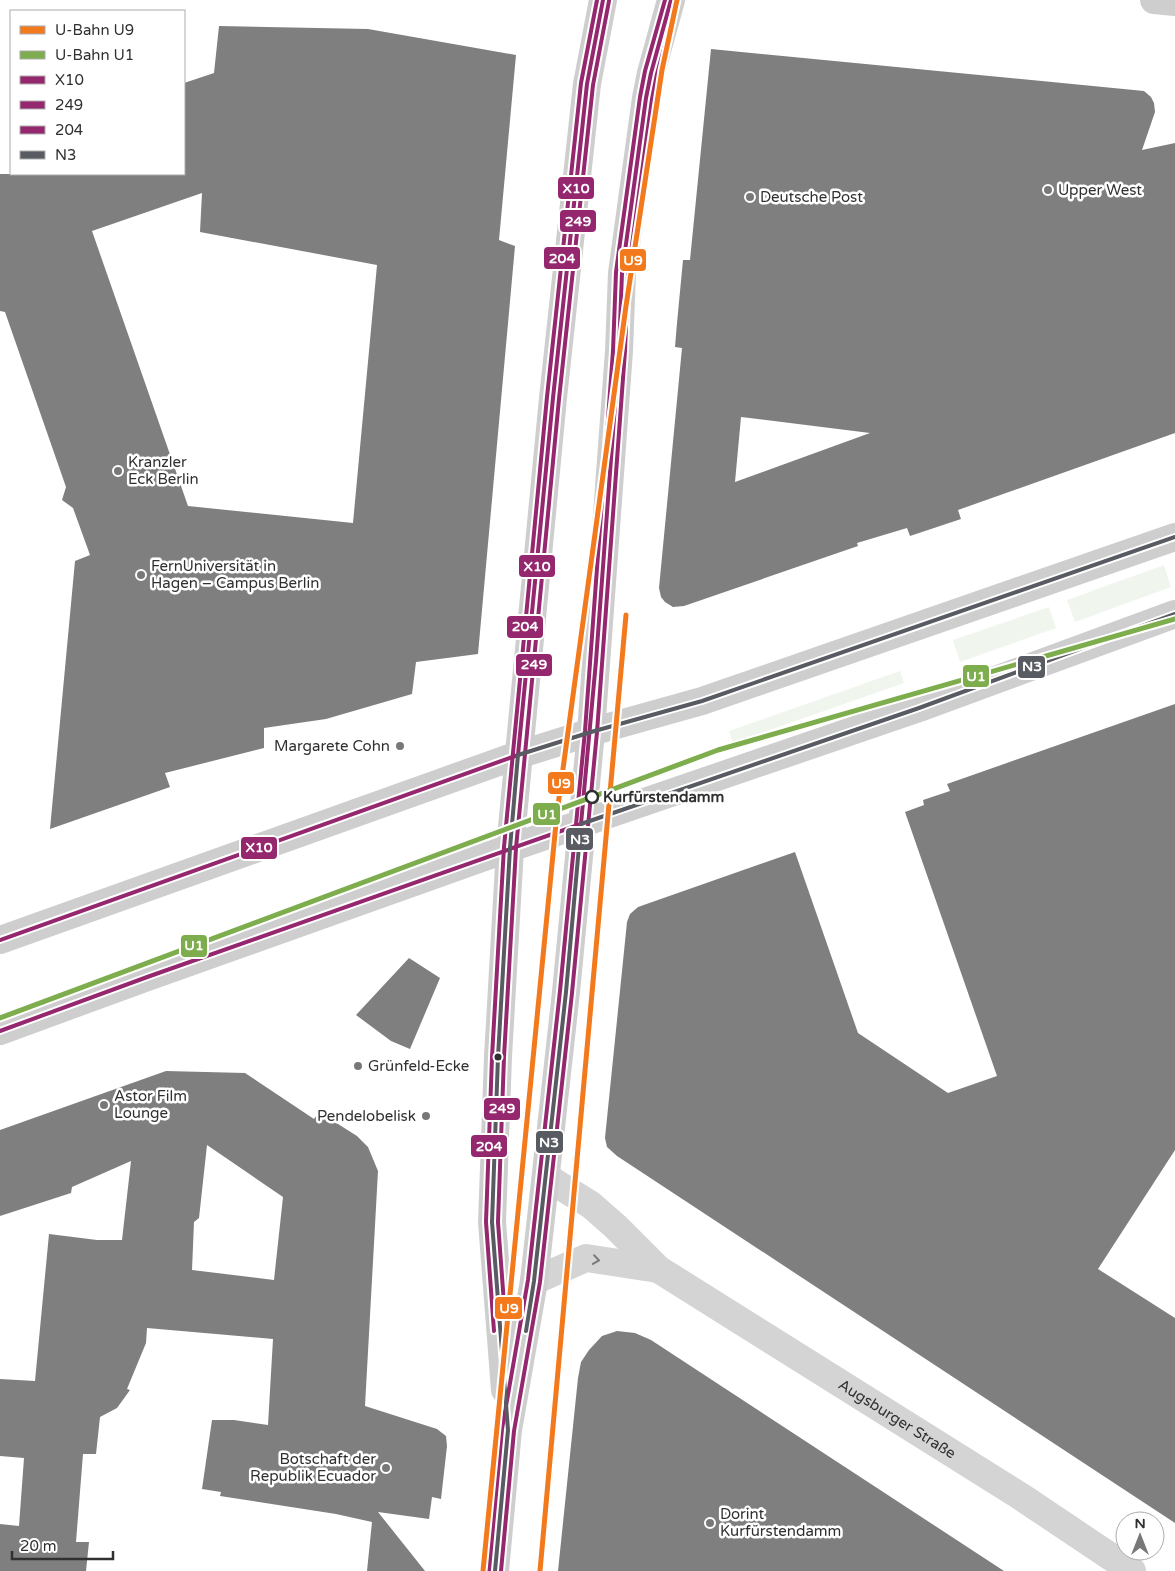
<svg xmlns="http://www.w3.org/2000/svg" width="1175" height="1571" font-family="'Varela Round',sans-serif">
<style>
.green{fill:#f0f5ed}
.building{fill:#7f7f7f;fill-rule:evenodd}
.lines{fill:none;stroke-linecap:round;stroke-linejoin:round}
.minor{stroke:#d4d4d4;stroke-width:28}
.secondary{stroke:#cecece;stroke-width:28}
.bus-1-casing{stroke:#fff;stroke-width:8}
.bus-2-casing{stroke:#fff;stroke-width:8}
.bus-3-casing{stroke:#fff;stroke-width:8}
.bus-4-casing{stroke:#fff;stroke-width:8}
.bus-1{stroke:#95276e;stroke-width:4}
.bus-2{stroke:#95276e;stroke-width:4}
.bus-3{stroke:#95276e;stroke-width:4}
.bus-4{stroke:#595b62;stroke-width:4}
.metro-1-casing{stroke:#fff;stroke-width:9}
.metro-2-casing{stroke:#fff;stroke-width:9}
.metro-1{stroke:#f3791d;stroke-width:5}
.metro-2{stroke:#7dad4c;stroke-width:5}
.oneway{stroke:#7a7a7a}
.poi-dot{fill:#787878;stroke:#fff;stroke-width:2}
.stop-dot{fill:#fff;stroke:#303030;stroke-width:2.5}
.bus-dot{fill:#303030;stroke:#fff;stroke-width:2}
.labels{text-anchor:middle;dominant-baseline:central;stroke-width:5;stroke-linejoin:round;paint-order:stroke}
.poi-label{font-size:15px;fill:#303030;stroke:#fff;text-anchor:start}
.stop-label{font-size:15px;font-weight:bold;fill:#303030;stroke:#fff;text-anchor:start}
.street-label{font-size:15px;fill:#303030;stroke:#fff}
.line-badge{stroke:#fff;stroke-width:2}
.badge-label{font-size:14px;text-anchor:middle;font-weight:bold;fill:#fff}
</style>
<rect width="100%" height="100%" fill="#fff"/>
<path class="green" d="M 1164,565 L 1171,587 L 1075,622 L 1067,600 Z
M 1049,607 L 1056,628 L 960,662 L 953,640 Z
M 900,671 L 904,683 L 733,743 L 729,731 Z"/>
<path class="building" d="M 219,26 L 368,29 L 516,55 L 499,240 L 515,246 L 478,654 L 416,662 L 412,694 L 326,719 L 264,728 L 264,748 L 165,773 L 170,787 L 50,829 L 75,561 L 90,555 L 73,508 L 62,500 L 66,487 L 5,312 L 0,311 L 0,174 L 184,174 L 184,83 L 214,73 ZM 202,193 L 200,232 L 377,265 L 353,523 L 188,506 L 92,231 Z
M 711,49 L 1144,91 L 1151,97 L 1154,103 L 1155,112 L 1142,150 L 1175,143 L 1175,433 L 958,510 L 961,519 L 910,536 L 907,528 L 857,543 L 858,546 L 684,606 L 673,607 L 665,602 L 661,597 L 659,588 L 682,348 L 675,347 L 677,323 L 683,260 L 690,260 ZM 741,417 L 870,433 L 735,482 Z
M 1175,704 L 1175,1150 L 1098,1269 L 1175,1318 L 1175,1523 L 617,1156 L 607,1147 L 605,1138 L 627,922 L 630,914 L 638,907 L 795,852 L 858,1033 L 948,1093 L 997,1076 L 905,812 L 924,805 L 923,800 L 950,791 L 947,784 Z
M 409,958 L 440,978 L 410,1049 L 391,1041 L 356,1015 Z
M 166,1071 L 245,1073 L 314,1119 L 319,1112 L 357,1136 L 368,1147 L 378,1171 L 365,1406 L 437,1429 L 446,1436 L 447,1446 L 441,1499 L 432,1497 L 429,1519 L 378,1512 L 425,1571 L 367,1571 L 372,1522 L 336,1514 L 220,1496 L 221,1492 L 202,1489 L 212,1420 L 234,1420 L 268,1425 L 273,1339 L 147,1328 L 146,1343 L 127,1389 L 130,1390 L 117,1408 L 100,1417 L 96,1454 L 83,1454 L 76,1542 L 89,1542 L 86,1571 L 0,1571 L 0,1524 L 19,1526 L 24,1458 L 0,1456 L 0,1379 L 35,1381 L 49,1234 L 97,1240 L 122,1240 L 131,1161 L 72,1187 L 71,1193 L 0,1216 L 0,1130 ZM 207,1145 L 283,1197 L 274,1280 L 192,1270 L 194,1222 L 199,1218 Z
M 617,1331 L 635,1333 L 651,1340 L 1004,1571 L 558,1571 L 578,1378 L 581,1362 L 589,1350 L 602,1336 Z"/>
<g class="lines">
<g class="minor">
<path id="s1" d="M 546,1177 L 591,1205 L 615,1226 L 658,1269 L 1020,1496 L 1132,1571"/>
<path d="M 534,1281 L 586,1258 L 658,1269"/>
</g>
<path class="secondary" d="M 1154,0 L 1175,2
M 0,940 L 518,755 L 591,732 L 702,701 L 1175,537
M 0,1031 L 150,976 L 510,848 L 919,708 L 1175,614
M 505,1390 L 492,1222 L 498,1057 L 510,848 L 553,398 L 587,84 L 603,0
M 495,1571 L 508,1430 L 534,1281 L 566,992 L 591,732 L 619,351 L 622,273 L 646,98 L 651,73 L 671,0"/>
<g class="bus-1-casing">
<path id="bus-1" d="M 518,755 L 553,398 L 587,84 L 603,0
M 581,824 L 596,661 L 619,351 L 622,273 L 646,98 L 651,73 L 671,0
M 0,940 L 518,755
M 0,1031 L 150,976 L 581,824"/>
</g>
<g class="bus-2-casing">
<path id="bus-2" d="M 506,1331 L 498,1222 L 504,1057 L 516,848 L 559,399 L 593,85 L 609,1
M 501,1571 L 514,1431 L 540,1282 L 572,993 L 597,732 L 625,351 L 628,274 L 652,99 L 657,74 L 677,2"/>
</g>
<g class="bus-3-casing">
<path id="bus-3" d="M 494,1331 L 486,1222 L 492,1057 L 504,847 L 547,397 L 581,83 L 597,0
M 489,1570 L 502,1429 L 528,1280 L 560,991 L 585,731 L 613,351 L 616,272 L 640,97 L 645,71 L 665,0"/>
</g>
<g class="bus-4-casing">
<path id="bus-4" d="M 526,1331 L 534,1281 L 566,992 L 581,824 L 919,708 L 1175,614
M 495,1571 L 508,1430 L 492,1222 L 498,1057 L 510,848 L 518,755 L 591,732 L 702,701 L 1175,537"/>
</g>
<use href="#bus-1" class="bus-1"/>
<use href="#bus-2" class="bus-2"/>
<use href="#bus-3" class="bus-3"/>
<use href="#bus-4" class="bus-4"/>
<g class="metro-1-casing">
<path id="metro-1" d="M 483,1571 L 557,813 L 626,306 L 662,70 L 677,0
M 540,1571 L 626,615"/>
</g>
<g class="metro-2-casing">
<path id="metro-2" d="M 0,1018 L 718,750 L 1175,619"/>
</g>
<use href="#metro-1" class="metro-1"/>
<use href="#metro-2" class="metro-2"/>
</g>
<defs><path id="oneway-chevron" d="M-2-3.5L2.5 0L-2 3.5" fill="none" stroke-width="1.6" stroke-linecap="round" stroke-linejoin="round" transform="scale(1.25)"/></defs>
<use class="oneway" href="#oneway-chevron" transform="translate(596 1260) rotate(8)"/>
<g class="poi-dot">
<circle cx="1048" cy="190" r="5"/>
<circle cx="750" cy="197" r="5"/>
<circle cx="118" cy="471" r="5"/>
<circle cx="141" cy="575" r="5"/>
<circle cx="400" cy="746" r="5"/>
<circle cx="358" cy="1066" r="5"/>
<circle cx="104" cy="1105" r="5"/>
<circle cx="426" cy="1116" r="5"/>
<circle cx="386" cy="1468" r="5"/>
<circle cx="710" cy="1523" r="5"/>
</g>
<circle class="stop-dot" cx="592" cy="797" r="6"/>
<circle class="bus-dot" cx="498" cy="1057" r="4.5"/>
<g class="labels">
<g class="poi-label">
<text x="1058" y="190">Upper West</text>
<text x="760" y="197">Deutsche Post</text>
<text x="128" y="462">Kranzler<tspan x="128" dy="17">Eck Berlin</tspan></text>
<text x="151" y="566">FernUniversität in<tspan x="151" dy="17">Hagen – Campus Berlin</tspan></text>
<text x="390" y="746" text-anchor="end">Margarete Cohn</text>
<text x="368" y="1066">Grünfeld-Ecke</text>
<text x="114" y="1096">Astor Film<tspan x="114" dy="17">Lounge</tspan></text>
<text x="416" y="1116" text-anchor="end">Pendelobelisk</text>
<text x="376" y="1459" text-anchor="end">Botschaft der<tspan x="376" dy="17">Republik Ecuador</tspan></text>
<text x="720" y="1514">Dorint<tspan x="720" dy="17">Kurfürstendamm</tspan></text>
</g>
<g class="stop-label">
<text x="603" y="797">Kurfürstendamm</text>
</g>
<g class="street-label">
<text stroke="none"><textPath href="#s1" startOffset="428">Augsburger Straße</textPath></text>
</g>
</g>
<g class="line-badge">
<rect x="557" y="176" width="38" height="24" rx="5" fill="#95276e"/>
<rect x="559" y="209" width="38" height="24" rx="5" fill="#95276e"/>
<rect x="543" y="246" width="38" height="24" rx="5" fill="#95276e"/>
<rect x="619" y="248" width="28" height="24" rx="5" fill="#f3791d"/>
<rect x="518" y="554" width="38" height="24" rx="5" fill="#95276e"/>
<rect x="506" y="615" width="38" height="24" rx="5" fill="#95276e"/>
<rect x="515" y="653" width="38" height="24" rx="5" fill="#95276e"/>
<rect x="1017" y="655" width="29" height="24" rx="5" fill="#595b62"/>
<rect x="962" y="664" width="28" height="24" rx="5" fill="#7dad4c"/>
<rect x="547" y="771" width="28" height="24" rx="5" fill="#f3791d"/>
<rect x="532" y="802" width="29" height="24" rx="5" fill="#7dad4c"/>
<rect x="565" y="827" width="29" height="24" rx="5" fill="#595b62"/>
<rect x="240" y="836" width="38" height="24" rx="5" fill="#95276e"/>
<rect x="180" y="934" width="28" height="24" rx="5" fill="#7dad4c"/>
<rect x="483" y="1097" width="38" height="24" rx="5" fill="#95276e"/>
<rect x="535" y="1130" width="29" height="24" rx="5" fill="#595b62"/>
<rect x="470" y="1134" width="38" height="24" rx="5" fill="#95276e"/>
<rect x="494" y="1296" width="29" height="24" rx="5" fill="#f3791d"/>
</g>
<g class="badge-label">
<text x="576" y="193">X10</text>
<text x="578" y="226">249</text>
<text x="562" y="263">204</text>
<text x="633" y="265">U9</text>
<text x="537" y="571">X10</text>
<text x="525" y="631">204</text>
<text x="534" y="669">249</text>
<text x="1032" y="671">N3</text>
<text x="976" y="681">U1</text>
<text x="561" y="788">U9</text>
<text x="547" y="819">U1</text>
<text x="580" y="844">N3</text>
<text x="259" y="852">X10</text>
<text x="194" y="950">U1</text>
<text x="502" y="1113">249</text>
<text x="549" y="1147">N3</text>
<text x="489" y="1151">204</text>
<text x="509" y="1313">U9</text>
</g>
<rect x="10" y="10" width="175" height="165" fill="#ffffff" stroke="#acacac"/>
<rect x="20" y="26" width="25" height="8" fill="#f3791d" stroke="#acacac"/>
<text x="55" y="35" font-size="15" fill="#303030">U-Bahn U9</text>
<rect x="20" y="51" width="25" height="8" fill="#7dad4c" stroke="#acacac"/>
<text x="55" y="60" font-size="15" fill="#303030">U-Bahn U1</text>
<rect x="20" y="76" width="25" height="8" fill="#95276e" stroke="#acacac"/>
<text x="55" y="85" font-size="15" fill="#303030">X10</text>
<rect x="20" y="101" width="25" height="8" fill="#95276e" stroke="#acacac"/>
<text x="55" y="110" font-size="15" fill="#303030">249</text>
<rect x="20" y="126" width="25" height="8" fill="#95276e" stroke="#acacac"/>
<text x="55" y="135" font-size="15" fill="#303030">204</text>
<rect x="20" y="151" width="25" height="8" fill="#595b62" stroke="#acacac"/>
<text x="55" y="160" font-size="15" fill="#303030">N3</text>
<g transform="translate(1140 1536)"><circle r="24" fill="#ffffff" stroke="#acacac"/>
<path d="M0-4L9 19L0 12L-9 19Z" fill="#787878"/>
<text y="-8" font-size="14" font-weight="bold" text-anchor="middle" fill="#303030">N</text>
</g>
<path d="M12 1551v8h101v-8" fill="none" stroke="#303030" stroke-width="2.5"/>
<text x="20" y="1551" font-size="15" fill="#303030" stroke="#ffffff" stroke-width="4" paint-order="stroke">20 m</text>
</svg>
